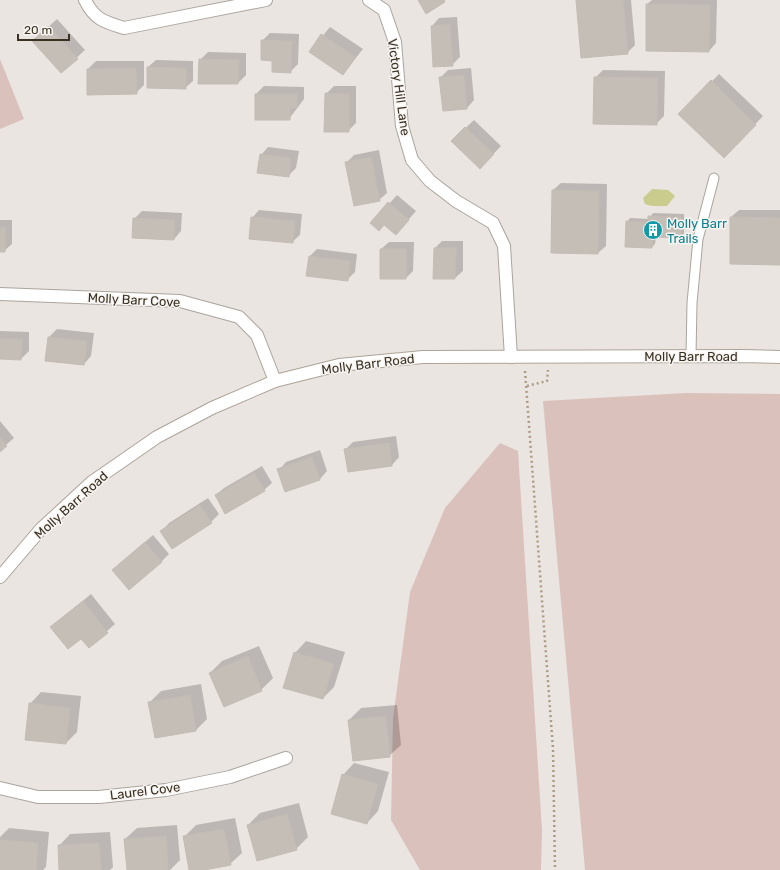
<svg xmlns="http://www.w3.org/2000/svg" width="780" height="870" font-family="Rubik,sans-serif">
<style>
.green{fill:#dbc1bb}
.water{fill:#c9cc8c}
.shadow{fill:#0003}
.building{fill:#c5beb7;stroke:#c4bcb4}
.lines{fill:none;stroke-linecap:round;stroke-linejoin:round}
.service-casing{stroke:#aba49d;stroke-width:11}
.minor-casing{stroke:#aba49d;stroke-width:14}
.secondary-casing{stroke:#ada398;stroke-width:14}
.path{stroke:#ac9b84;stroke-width:2.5;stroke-dasharray:2 3;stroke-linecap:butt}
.service{stroke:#fff;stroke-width:9}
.minor{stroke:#fff;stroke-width:12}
.secondary{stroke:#fff;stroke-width:12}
.labels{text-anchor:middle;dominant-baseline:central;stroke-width:3;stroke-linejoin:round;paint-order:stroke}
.street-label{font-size:13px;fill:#3a3123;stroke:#f7f4f1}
.culture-label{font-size:13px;fill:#0d838f;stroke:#f7f4f1;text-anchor:start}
</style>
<rect width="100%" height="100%" fill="#ebe5e1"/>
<path class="green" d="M 0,59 L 24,119 L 0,129 Z
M 686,393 L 780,394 L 780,870 L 585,870 L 543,401 Z
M 500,443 L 518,451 L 542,830 L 541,870 L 420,870 L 391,820 L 393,718 L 410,592 L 445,508 Z"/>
<path class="water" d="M 652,189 L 668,190 L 675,196 L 667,206 C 660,206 651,207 645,204 L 643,198 Z"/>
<path class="shadow" d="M 577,0 L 631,0 L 635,45 L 627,53 Z
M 652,0 L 717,0 L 716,43 L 709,51 L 647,4 Z
M 457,17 L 460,57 L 452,65 L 432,26 L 439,18 Z
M 57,19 L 85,50 L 61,72 L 33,41 Z
M 330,27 L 363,49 L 343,74 L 310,51 Z
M 270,33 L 299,34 L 298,64 L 290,72 L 273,60 L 262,41 Z
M 208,52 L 246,53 L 246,75 L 238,83 L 200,60 Z
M 156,60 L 193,61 L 193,81 L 185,88 L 148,67 Z
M 96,61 L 144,61 L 144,85 L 136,93 L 88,69 Z
M 471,68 L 474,100 L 467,108 L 440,78 L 448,70 Z
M 603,70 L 665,71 L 664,116 L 656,124 L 595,78 Z
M 719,74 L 763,116 L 724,157 L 680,114 Z
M 264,86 L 304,87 L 304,99 L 289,119 L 256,94 Z
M 334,86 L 356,86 L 356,123 L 348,131 L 326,94 Z
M 474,120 L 501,146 L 480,168 L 452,141 Z
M 268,147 L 299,151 L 296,168 L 288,176 L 261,155 Z
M 379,150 L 387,193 L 379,200 L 347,162 L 354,155 Z
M 561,183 L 607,184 L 606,246 L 598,253 L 553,190 Z
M 397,195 L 416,211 L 403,226 L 372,223 Z
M 259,210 L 302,214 L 300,235 L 292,242 L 252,218 Z
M 739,210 L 780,210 L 780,264 L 731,217 Z
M 142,211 L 182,213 L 181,231 L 174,239 L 134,219 Z
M 653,213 L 684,214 L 684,234 L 680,237 L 656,236 L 655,244 L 652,247 L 627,222 L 630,218 L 649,219 Z
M 0,220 L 12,220 L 12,244 L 4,251 L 0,251 Z
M 442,241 L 463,241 L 463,271 L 455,278 L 435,248 Z
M 389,242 L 414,242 L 413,271 L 406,278 L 381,249 Z
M 317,249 L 357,254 L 355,272 L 347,280 L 310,256 Z
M 57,329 L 94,333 L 91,356 L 84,364 L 49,337 Z
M 0,331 L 29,332 L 29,351 L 21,359 L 0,358 Z
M 0,421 L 14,438 L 0,450 Z
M 396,436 L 399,457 L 392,465 L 345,450 L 353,442 Z
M 320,450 L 327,471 L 320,479 L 279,470 L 286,462 Z
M 262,466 L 272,483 L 264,490 L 216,495 L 224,488 Z
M 208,498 L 219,514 L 211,522 L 173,548 L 162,531 L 169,523 Z
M 153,535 L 169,554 L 161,562 L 113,570 Z
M 91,594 L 115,624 L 89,647 L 81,637 L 51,627 Z
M 306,641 L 345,652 L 334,687 L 323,698 L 295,653 Z
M 259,646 L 273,678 L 261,690 L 210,673 L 222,661 Z
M 201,684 L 207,719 L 195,731 L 150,702 L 161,691 Z
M 41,692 L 81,696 L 77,732 L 66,743 L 30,704 Z
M 397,705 L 401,745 L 389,756 L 349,720 L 361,708 Z
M 354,763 L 389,772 L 378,811 L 367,823 L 343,775 Z
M 299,803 L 308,837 L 296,849 L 248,825 L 260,813 Z
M 235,818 L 242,853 L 230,864 L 190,870 L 184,837 L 196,825 Z
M 177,825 L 180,860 L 170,870 L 128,870 L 125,839 L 137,828 Z
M 9,828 L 49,832 L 46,867 L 43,870 L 0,870 L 0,837 Z
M 110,832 L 113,867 L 110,870 L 60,870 L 59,846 L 70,834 Z"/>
<path class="building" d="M 418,0 L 444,0 L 445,2 L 426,14 Z
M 576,0 L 623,0 L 628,54 L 581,58 Z
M 646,4 L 710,5 L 709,52 L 646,51 Z
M 450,24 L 453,66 L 433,67 L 431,26 Z
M 49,26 L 78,59 L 61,73 L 32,41 Z
M 321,34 L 356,57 L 343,75 L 309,52 Z
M 261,40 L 292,41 L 291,73 L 272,72 L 272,61 L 261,60 Z
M 199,59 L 239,60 L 238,84 L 198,84 Z
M 147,67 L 186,68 L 186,89 L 147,88 Z
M 136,68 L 137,94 L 87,95 L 87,69 Z
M 464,75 L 467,109 L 443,111 L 439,77 Z
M 594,77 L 658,78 L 657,125 L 593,124 Z
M 711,80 L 756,125 L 724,158 L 678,114 Z
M 325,93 L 349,94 L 349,132 L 324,132 Z
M 255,94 L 297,94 L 297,108 L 290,108 L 290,120 L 255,120 Z
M 465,127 L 494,154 L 480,169 L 451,141 Z
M 260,154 L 291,158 L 289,177 L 257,173 Z
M 371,157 L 380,201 L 354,206 L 345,162 Z
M 552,190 L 599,191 L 598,254 L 551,253 Z
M 388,202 L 409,220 L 396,235 L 384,225 L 379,231 L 370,223 Z
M 648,216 L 681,217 L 681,238 L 653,237 L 652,248 L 625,247 L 626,221 L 648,222 Z
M 251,217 L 295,221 L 293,243 L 249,239 Z
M 730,217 L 780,218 L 780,265 L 730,264 Z
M 133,218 L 175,220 L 174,240 L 132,238 Z
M 5,227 L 5,252 L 0,252 L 0,228 Z
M 434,248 L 456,248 L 455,279 L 433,279 Z
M 380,249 L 406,249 L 406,279 L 380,279 Z
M 309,256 L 350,261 L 348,281 L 306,276 Z
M 48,337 L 87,341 L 84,365 L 45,361 Z
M 0,339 L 22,339 L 21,360 L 0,359 Z
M 0,438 L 7,446 L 0,452 Z
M 389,443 L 392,466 L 348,472 L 344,449 Z
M 312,457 L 320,480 L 285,492 L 277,469 Z
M 254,473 L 265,491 L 225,514 L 215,495 Z
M 200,505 L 212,523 L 172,549 L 160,531 Z
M 145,542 L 162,562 L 129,590 L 112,570 Z
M 83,601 L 108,633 L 89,648 L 81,639 L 68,649 L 50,627 Z
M 294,652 L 334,664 L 323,699 L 283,688 Z
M 248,656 L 262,691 L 224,707 L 209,673 Z
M 190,695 L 196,731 L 155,738 L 148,702 Z
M 29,703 L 70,708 L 66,744 L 25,740 Z
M 386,716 L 390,757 L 353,761 L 348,720 Z
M 342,774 L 378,784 L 367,824 L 331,814 Z
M 287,814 L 297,850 L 257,861 L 247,825 Z
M 224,829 L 231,865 L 205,870 L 189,870 L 183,836 Z
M 166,836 L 168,870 L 127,870 L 124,839 Z
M 0,840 L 38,843 L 36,870 L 0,870 Z
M 99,843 L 101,870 L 59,870 L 58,845 Z"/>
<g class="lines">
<g class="service-casing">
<path id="service" d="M 691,356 L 692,303 L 698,239 L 714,178"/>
</g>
<g class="minor-casing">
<path id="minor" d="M 85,0 C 94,19 104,22 124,28 L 266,0
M 369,0 L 384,10 L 395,42 L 402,126 L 412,160 L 430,181 L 456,201 L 493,223 L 504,246 L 511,357
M 0,294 L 180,301 L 239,317 L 257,335 L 275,381
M 0,788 L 38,797 L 99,797 L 166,790 L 230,777 L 286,758"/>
</g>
<g class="secondary-casing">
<path id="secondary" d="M 0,577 L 41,529 L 92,482 L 157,437 L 212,408 L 275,381 L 339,365 L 423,357 L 743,356 L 780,357"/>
</g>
<path class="path" d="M 525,371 L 553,749 L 555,870
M 527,386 L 547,381 L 548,370"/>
<use href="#service" class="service"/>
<use href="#minor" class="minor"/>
<use href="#secondary" class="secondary"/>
</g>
<defs>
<g id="building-disc" transform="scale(1)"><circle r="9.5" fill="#0f9aa8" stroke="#f7f4f1"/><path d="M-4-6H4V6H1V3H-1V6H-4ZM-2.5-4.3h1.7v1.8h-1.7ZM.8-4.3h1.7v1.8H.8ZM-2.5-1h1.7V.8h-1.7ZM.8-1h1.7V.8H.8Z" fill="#fff"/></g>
</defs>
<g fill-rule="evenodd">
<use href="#building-disc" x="653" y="230"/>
</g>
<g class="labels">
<g class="street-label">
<text transform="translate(399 87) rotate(82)">Victory Hill Lane</text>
<text transform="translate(134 300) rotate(3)">Molly Barr Cove</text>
<text x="691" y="356">Molly Barr Road</text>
<text transform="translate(368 364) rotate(-7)">Molly Barr Road</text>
<text transform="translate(71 505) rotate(-42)">Molly Barr Road</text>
<text transform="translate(145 791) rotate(-7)">Laurel Cove</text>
</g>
<g class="culture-label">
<text x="667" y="223">Molly Barr<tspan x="667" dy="15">Trails</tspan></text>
</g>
</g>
<path d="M18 34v6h51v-6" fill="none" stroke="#3a3123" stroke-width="2"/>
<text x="24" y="34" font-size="12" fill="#3a3123" stroke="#f7f4f1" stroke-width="3" paint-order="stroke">20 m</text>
</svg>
